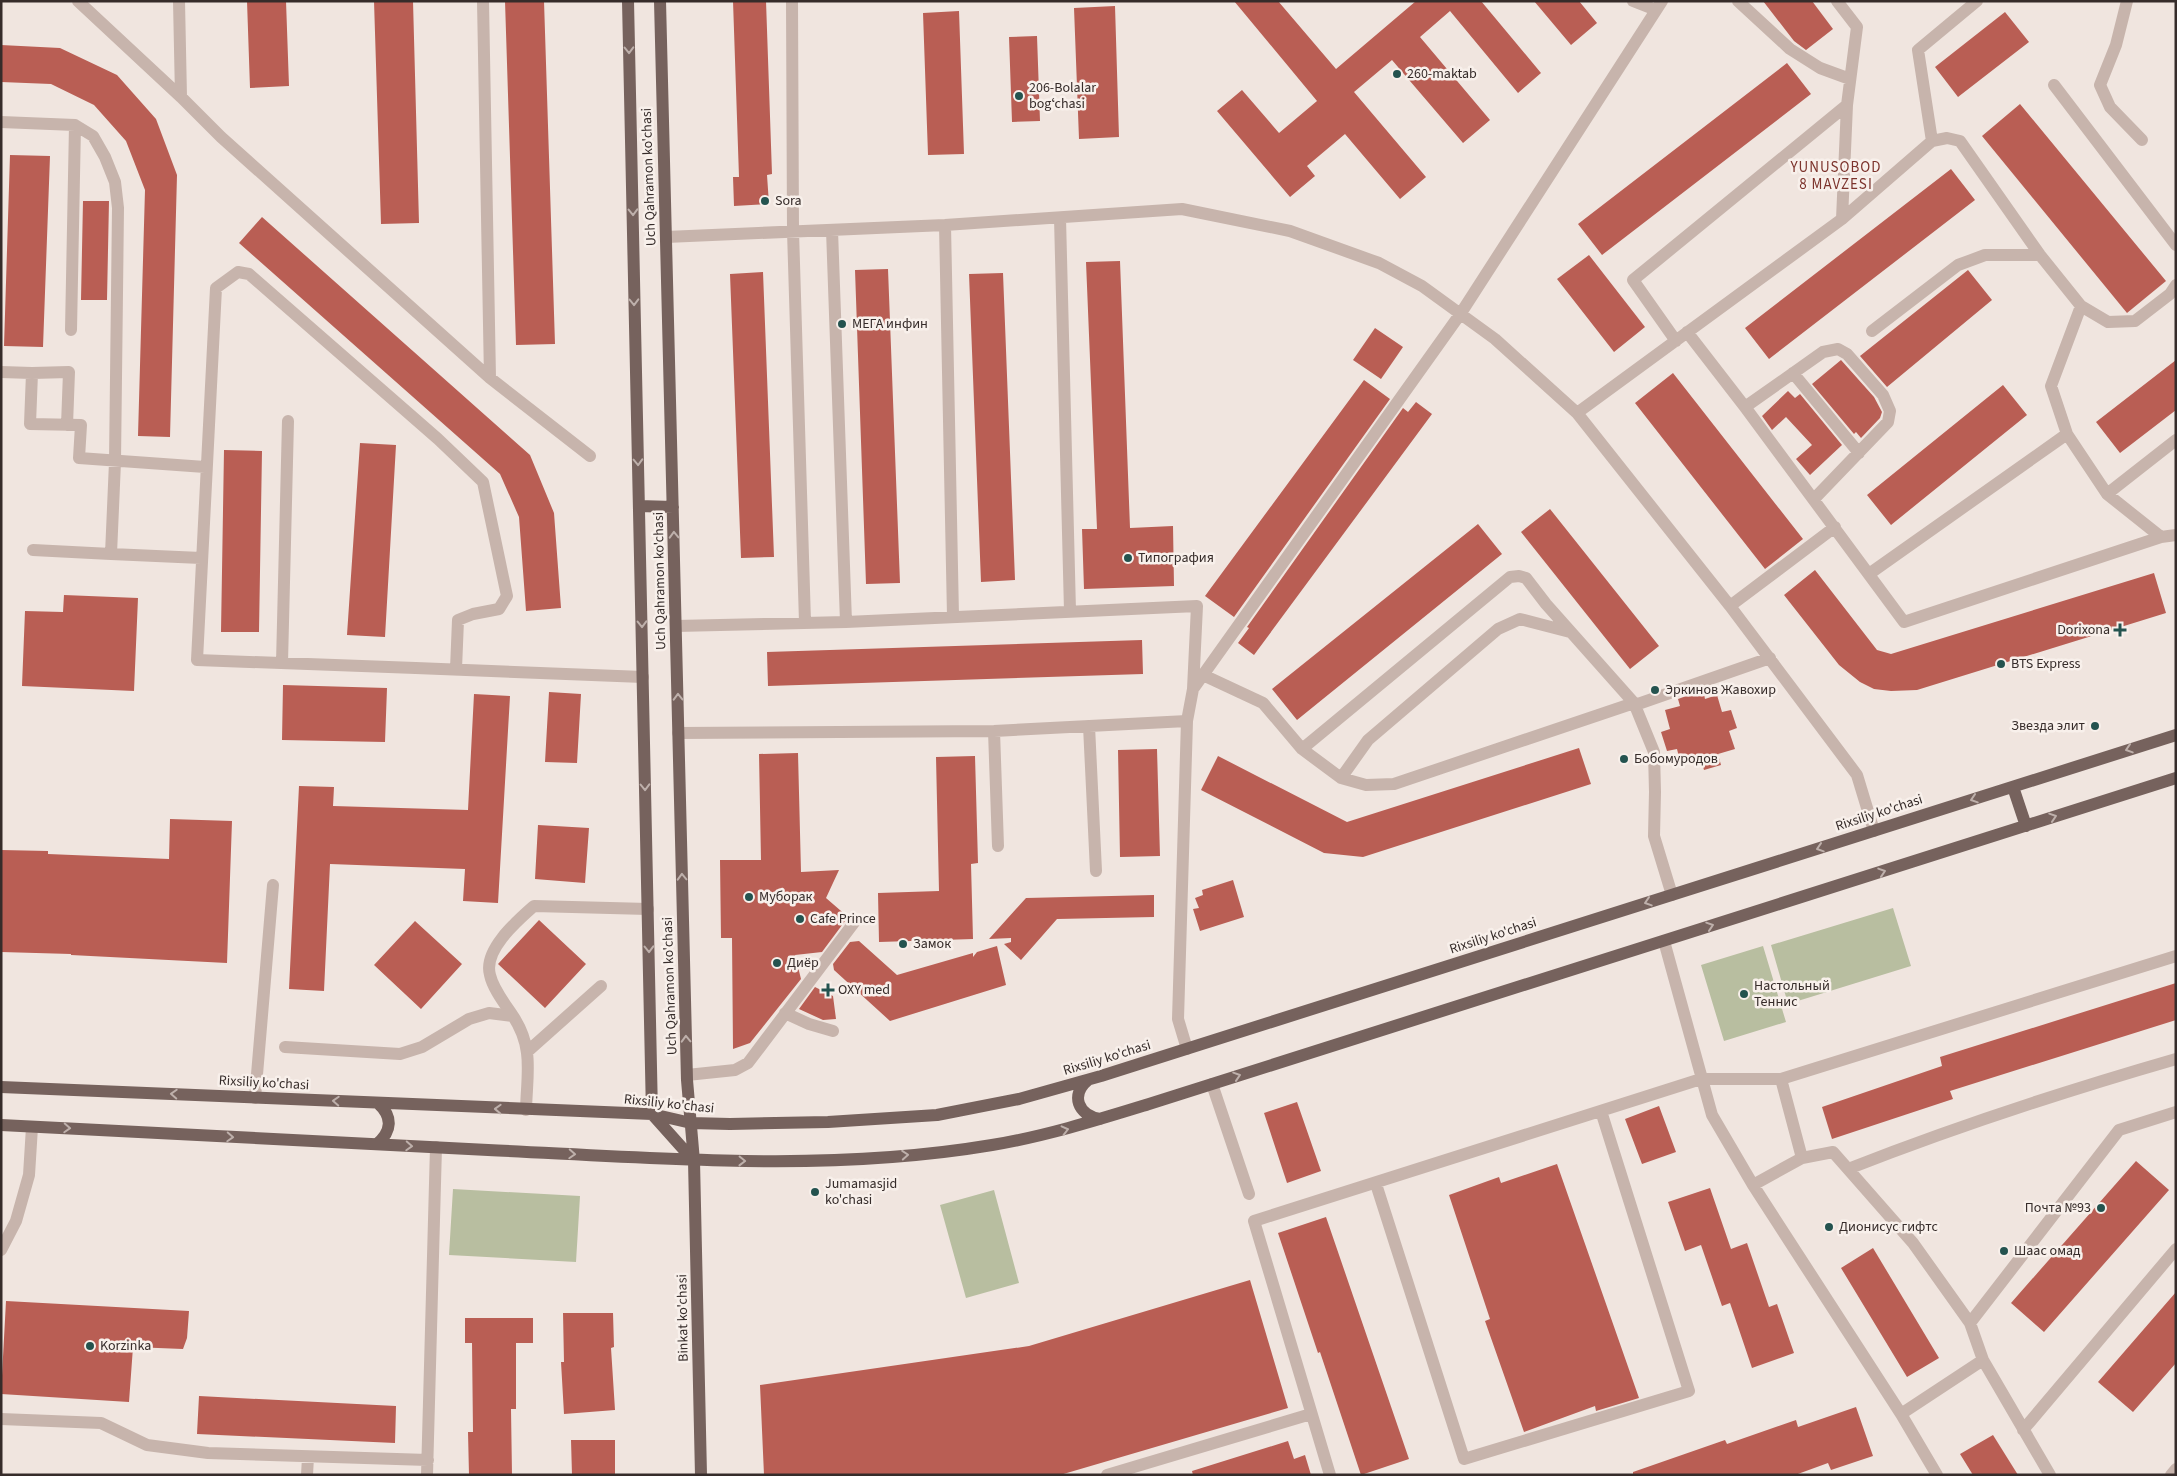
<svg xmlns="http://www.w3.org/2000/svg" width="2177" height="1476" font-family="'Source Sans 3',sans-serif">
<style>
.green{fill:#b8bea0}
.building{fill:#b95e54}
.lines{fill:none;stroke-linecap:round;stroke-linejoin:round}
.minor{stroke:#c7b4ac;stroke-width:12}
.major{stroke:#76625d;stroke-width:12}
.oneway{stroke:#beb0ab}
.poi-dot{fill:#24534f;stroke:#f8f0eb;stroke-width:2}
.labels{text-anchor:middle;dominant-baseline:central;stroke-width:5;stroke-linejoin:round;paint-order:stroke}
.poi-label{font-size:14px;fill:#362c2a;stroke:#f8f0eb;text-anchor:start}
.street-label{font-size:14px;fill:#362c2a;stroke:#f8f0eb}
.neighbourhood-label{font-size:15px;letter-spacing:1px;fill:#7c332c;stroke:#f8f0eb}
</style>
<rect width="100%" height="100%" fill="#f0e5df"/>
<path class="green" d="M 1893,908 L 1911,966 L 1788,1004 L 1771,945 Z
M 1763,946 L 1786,1022 L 1724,1041 L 1701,965 Z
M 453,1189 L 580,1196 L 576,1262 L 449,1255 Z
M 994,1190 L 1019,1283 L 966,1298 L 940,1205 Z"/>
<path class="building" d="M 247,1 L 286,1 L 289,86 L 250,88 Z
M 374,1 L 413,1 L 419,223 L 381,224 Z
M 505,1 L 544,1 L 555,344 L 516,345 Z
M 733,1 L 766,1 L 772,174 L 767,175 L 769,204 L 734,206 L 733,177 L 739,177 Z
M 1234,1 L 1278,1 L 1336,69 L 1416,1 L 1481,1 L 1541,73 L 1518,93 L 1450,11 L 1420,37 L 1490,120 L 1463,143 L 1392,60 L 1354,92 L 1426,177 L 1400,199 L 1345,134 L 1307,166 L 1315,176 L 1290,197 L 1217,111 L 1242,90 L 1279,133 L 1317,101 Z
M 1534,1 L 1579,1 L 1597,23 L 1571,45 Z
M 1763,1 L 1812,1 L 1833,29 L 1806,50 L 1794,41 Z
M 1115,6 L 1119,137 L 1079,139 L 1074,8 Z
M 959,11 L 964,154 L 928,155 L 923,13 Z
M 2005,12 L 2029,42 L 1958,97 L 1935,67 Z
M 1037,36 L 1040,121 L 1012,122 L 1009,37 Z
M 1,45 L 60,48 L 117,75 L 156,119 L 177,175 L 170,437 L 138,436 L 145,190 L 126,141 L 94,105 L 51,84 L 1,82 Z
M 1787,63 L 1811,94 L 1602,255 L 1578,224 Z
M 2020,104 L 2166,281 L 2127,313 L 1982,136 Z
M 10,155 L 50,156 L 43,347 L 4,346 Z
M 1951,169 L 1975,200 L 1769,359 L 1745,328 Z
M 83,201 L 109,201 L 107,300 L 81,300 Z
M 262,217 L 530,455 L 554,513 L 561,608 L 526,611 L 519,517 L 500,474 L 239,243 Z
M 1589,255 L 1645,327 L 1614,352 L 1557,279 Z
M 1120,261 L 1130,528 L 1173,526 L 1174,586 L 1084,589 L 1082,529 L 1097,529 L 1086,262 Z
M 888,269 L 900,583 L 866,584 L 855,270 Z
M 1968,270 L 1992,300 L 1887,387 L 1860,356 Z
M 763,272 L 774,557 L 741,558 L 730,274 Z
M 1003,273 L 1015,580 L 981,582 L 969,274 Z
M 1375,328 L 1403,347 L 1381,379 L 1353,360 Z
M 1841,360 L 1874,397 L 1882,412 L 1880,418 L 1861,438 L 1856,432 L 1854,434 L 1812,384 Z
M 2176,360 L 2176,410 L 2120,453 L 2096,422 Z
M 1673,373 L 1803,539 L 1765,569 L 1635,403 Z
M 1364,380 L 1390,399 L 1234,617 L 1205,596 Z
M 2003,385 L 2027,415 L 1891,525 L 1867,495 Z
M 1788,391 L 1795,398 L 1800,394 L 1842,445 L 1810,475 L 1796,459 L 1812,445 L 1786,417 L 1772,430 L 1762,416 Z
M 1416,402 L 1432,414 L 1254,655 L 1238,643 L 1249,628 L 1247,627 L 1403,408 L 1408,412 Z
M 360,443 L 396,445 L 385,637 L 347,635 Z
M 224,450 L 262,451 L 259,632 L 221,632 Z
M 1550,509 L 1659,646 L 1630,669 L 1521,532 Z
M 1478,524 L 1502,554 L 1297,720 L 1272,689 Z
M 1815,570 L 1877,650 L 1891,654 L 2154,573 L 2166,613 L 1917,690 L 1891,691 L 1874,689 L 1860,682 L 1839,665 L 1784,595 Z
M 64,595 L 138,598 L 134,691 L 22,686 L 25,611 L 63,612 Z
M 1142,640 L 1143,674 L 768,686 L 767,652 Z
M 283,685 L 387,688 L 385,742 L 282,740 Z
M 1703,690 L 1705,699 L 1717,695 L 1722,712 L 1731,710 L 1737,728 L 1729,731 L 1735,749 L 1718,754 L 1721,765 L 1704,770 L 1701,759 L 1681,765 L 1677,749 L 1667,751 L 1661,732 L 1670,729 L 1665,710 L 1680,706 L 1678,699 Z
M 549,692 L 581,694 L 577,763 L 545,762 Z
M 474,694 L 510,696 L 498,903 L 463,901 L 465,869 L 330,864 L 324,991 L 289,989 L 299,786 L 334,787 L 333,806 L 468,810 Z
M 1579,748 L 1591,784 L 1363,857 L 1324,853 L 1201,790 L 1218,756 L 1347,822 Z
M 1157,749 L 1160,856 L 1120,857 L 1118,750 Z
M 798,753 L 801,872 L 839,870 L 826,898 L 848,917 L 822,952 L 795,955 L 801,979 L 750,1043 L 733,1049 L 732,938 L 721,938 L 720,860 L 761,860 L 759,754 Z
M 975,756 L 978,863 L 971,864 L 973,939 L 879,942 L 878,893 L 939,891 L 936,757 Z
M 170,819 L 232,821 L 227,963 L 71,955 L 71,954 L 1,952 L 1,850 L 48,851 L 48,854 L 169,859 Z
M 538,825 L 589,828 L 585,883 L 535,879 Z
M 1233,880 L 1244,917 L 1200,931 L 1193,909 L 1199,908 L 1195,898 L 1203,895 L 1202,890 Z
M 1154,895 L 1154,917 L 1057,919 L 1021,960 L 1004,944 L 1011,942 L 1011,938 L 989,939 L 1026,898 Z
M 539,920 L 586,964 L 545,1008 L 498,964 Z
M 415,921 L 462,964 L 421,1009 L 374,965 Z
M 859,941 L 897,975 L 973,953 L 973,957 L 977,952 L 997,946 L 1006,985 L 890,1021 L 834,970 L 833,964 L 850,942 Z
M 2176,983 L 2176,1020 L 1950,1091 L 1953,1099 L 1832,1139 L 1822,1107 L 1942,1066 L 1940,1057 Z
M 815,987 L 833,996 L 836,1019 L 823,1020 L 799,1009 Z
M 1297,1102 L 1321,1171 L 1287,1183 L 1264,1113 Z
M 1659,1106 L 1676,1152 L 1642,1164 L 1625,1119 Z
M 2136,1161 L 2169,1190 L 2044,1332 L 2011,1303 Z
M 1557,1164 L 1639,1398 L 1596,1411 L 1595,1406 L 1524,1432 L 1485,1321 L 1490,1319 L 1449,1195 L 1499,1177 L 1501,1183 Z
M 1710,1188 L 1731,1249 L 1747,1243 L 1769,1307 L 1777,1304 L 1794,1353 L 1752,1368 L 1730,1303 L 1722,1306 L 1701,1245 L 1685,1251 L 1668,1202 Z
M 1326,1217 L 1409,1459 L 1361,1475 L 1320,1352 L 1318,1353 L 1278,1233 Z
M 1873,1248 L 1939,1358 L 1907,1377 L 1841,1268 Z
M 1250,1280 L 1288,1408 L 1060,1475 L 764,1475 L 760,1385 L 1029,1346 Z
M 2176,1292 L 2176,1363 L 2133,1412 L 2098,1382 Z
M 6,1301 L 189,1311 L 187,1338 L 183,1349 L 133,1347 L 129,1402 L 1,1394 Z
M 563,1313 L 613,1313 L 614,1347 L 611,1348 L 615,1410 L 564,1414 L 561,1362 L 564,1362 Z
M 465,1318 L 533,1318 L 533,1343 L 516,1343 L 516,1409 L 511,1409 L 512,1475 L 469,1475 L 468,1432 L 473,1432 L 472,1343 L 465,1343 Z
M 199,1396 L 396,1406 L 395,1443 L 197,1434 Z
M 1856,1407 L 1873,1456 L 1831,1470 L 1828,1463 L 1795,1475 L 1633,1475 L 1633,1472 L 1725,1440 L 1727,1444 L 1796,1420 L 1798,1427 Z
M 1993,1435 L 2018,1475 L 1973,1475 L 1960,1454 Z
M 571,1440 L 615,1440 L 615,1475 L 572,1475 Z
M 1288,1441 L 1294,1459 L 1305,1455 L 1311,1475 L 1193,1475 L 1192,1471 Z"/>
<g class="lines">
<path class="minor" d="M 78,1 L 181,97 L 221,137 L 490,378 L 590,456
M 179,1 L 181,97
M 483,1 L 490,378
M 792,1 L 793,231 L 805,622
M 1633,1 L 1656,10
M 1738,1 L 1790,49 L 1820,68 L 1850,79
M 2127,1 L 2116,45 L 2100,85 L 2110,107 L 2142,140
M 2054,85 L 2176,245
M 1,122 L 75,125 L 93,136 L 105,157 L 115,182 L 118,208 L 115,462 L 111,554 L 201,558
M 1932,141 L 1918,50 L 1977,1
M 1060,218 L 1070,611
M 1842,219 L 1847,105
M 945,225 L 953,616
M 832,230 L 846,622
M 666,237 L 945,225 L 1182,209 L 1290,231 L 1379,263 L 1422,286 L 1495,339 L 1577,413 L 1730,606 L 1857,775 L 1874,831
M 71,330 L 75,125
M 1872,331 L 1958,265 L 1985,255 L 2040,255
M 1687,332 L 1745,407 L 1904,622 L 2161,537 L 2176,535
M 1676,341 L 1633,280 L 1847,105 L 1857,27 L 1837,1
M 1,372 L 32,373 L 30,424 L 81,425 L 79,458 L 205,467
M 32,373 L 69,372 L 67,425
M 1793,373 L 1859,453
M 1745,407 L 1823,352 L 1838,349 L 1847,354 L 1883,395 L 1890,411 L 1888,422 L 1814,499
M 1577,413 L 1842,219 L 1932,141 L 1947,138 L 1960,141 L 2040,255 L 2081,306
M 2067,434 L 2107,494 L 2161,537
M 2107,494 L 2176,440
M 33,550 L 111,554
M 1869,574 L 2067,434 L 2051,386 L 2081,306 L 2108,322 L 2135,321 L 2170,294 L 2176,285
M 1730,606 L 1835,527
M 676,626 L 846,622 L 1197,606 L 1193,689
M 282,663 L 288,421
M 456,669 L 458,620 L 473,614 L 499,609 L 507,596 L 483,482 L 438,439 L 249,274 L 238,272 L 216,288 L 197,660 C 346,665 494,671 643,677
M 1203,675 L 1263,703 L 1302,749 L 1341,778 L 1366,785 L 1394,784 L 1634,703 L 1654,752 L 1655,792 L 1654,836 L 1672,895
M 1089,726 L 1096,871
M 994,731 L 998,846
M 678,733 L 994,731 L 1187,721
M 1302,749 L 1510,577 L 1519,576 L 1526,578 L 1546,604 L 1634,703 L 1638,704 L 1770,658
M 1341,778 L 1368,740 L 1498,629 L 1520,619 L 1570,632
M 1664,941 L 1712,1115 L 1753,1185 L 1901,1414 L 1937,1475
M 785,1013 L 809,1024 L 833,1031
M 513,1016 C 505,1004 493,989 490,975 C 483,950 517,921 534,906 L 648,909
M 285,1047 L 400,1054 L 422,1047 L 469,1019 L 489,1013 L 513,1016 C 534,1048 527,1073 526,1110
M 1187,1049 L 1178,1019 L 1187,721 L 1193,689 L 1461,313 L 1662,1
M 528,1051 L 601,986
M 687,1075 L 735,1070 L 748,1063 L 856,920
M 1212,1084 L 1249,1194
M 255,1098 L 273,885
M 1802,1158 L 1781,1079 L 2176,956
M 1848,1169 L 1913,1243 L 1970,1323
M 1376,1184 L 1464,1459 L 1689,1391 L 1601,1111
M 1753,1185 L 1802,1158 L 1833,1152 L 1848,1169 C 1955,1127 2065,1091 2176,1059
M 1,1250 L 16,1221 L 29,1175 L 32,1127
M 1901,1414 L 1983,1360
M 1,1419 L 101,1423 L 147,1445 L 208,1453 L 428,1460
M 2023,1430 L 2176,1249
M 307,1475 L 308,1457
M 427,1475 L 436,1147
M 1107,1475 L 1311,1414
M 1330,1475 L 1254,1221 L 1701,1079 L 1781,1079
M 2050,1475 L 1983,1360 L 1970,1323 L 2119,1130 L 2176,1112
M 2171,1475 L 2176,1469"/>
<path class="major" d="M 628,1 L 652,1114
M 660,1 L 687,1080 L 694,1161 L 701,1475
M 639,506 L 673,507
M 2013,787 L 2026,826
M 1088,1080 C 1070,1095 1078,1115 1100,1119
M 1,1087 L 652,1114 L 691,1123 L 730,1124 L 828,1122 L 937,1115 L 1019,1099 L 1101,1076 L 2176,735
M 652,1114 L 694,1161
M 1,1125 C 164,1133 326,1142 488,1150 C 656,1158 826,1173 992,1145 C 1046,1136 1097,1120 1149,1104 L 2176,778
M 377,1144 C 392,1131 393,1117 378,1103"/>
</g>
<defs><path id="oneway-chevron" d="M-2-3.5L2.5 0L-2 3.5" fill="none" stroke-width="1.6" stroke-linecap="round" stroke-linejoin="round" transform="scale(1.25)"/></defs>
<g class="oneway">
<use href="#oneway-chevron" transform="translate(629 50) rotate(89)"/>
<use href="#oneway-chevron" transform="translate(633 212) rotate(89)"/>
<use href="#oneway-chevron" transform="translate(634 302) rotate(89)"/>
<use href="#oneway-chevron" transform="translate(638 462) rotate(88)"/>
<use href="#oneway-chevron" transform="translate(674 535) rotate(-92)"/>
<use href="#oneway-chevron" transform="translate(642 624) rotate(89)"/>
<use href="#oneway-chevron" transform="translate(678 697) rotate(-91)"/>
<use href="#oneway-chevron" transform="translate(2129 749) rotate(162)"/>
<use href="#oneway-chevron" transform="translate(645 787) rotate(89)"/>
<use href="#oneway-chevron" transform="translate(1974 799) rotate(162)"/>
<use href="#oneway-chevron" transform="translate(2053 817) rotate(-18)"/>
<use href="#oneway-chevron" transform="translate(1820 848) rotate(162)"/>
<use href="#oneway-chevron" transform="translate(1882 872) rotate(-18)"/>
<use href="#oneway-chevron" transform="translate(682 877) rotate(-92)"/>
<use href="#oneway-chevron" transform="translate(1648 902) rotate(162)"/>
<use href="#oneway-chevron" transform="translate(1710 926) rotate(-18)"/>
<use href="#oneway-chevron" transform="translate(649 949) rotate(89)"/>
<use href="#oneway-chevron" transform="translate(686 1039) rotate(-92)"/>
<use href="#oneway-chevron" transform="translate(1237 1076) rotate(-18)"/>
<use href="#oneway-chevron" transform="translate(174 1094) rotate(-177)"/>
<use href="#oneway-chevron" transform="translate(336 1101) rotate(-177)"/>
<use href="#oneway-chevron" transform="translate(498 1109) rotate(-178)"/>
<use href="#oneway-chevron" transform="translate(67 1128) rotate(3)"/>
<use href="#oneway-chevron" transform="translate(1065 1130) rotate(-14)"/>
<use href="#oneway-chevron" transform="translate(230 1137) rotate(3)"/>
<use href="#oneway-chevron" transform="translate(409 1146) rotate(3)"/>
<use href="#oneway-chevron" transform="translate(572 1154) rotate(3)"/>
<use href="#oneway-chevron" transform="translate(905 1155) rotate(-4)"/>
<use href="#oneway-chevron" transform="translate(742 1161) rotate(1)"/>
</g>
<g class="poi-dot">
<circle cx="1397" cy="74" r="5"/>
<circle cx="1019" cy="96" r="5"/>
<circle cx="765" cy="201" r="5"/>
<circle cx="842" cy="324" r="5"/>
<circle cx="1128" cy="558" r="5"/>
<path d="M2117.5 622.5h5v5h5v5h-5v5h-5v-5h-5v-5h5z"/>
<circle cx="2001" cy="664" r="5"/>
<circle cx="1655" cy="690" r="5"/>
<circle cx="2095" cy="726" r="5"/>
<circle cx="1624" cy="759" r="5"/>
<circle cx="749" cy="897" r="5"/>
<circle cx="800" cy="919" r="5"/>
<circle cx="903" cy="944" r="5"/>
<circle cx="777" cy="963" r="5"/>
<path d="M825.5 982.5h5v5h5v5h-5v5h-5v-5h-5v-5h5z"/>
<circle cx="1744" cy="994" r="5"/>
<circle cx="815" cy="1192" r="5"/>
<circle cx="2101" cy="1208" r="5"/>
<circle cx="1829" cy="1227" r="5"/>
<circle cx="2004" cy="1251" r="5"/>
<circle cx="90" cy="1346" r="5"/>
</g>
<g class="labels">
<g class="poi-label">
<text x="1407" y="74">260-maktab</text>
<text x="1029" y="88">206-Bolalar<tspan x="1029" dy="16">bogʻchasi</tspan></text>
<text x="775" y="201">Sora</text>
<text x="852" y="324">МЕГА инфин</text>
<text x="1138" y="558">Типография</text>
<text x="2110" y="630" text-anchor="end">Dorixona</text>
<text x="2011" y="664">BTS Express</text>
<text x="1665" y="690">Эркинов Жавохир</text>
<text x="2085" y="726" text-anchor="end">Звезда элит</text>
<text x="1634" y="759">Бобомуродов</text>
<text x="759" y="897">Муборак</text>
<text x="810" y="919">Cafe Prince</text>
<text x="913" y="944">Замок</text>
<text x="787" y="963">Диёр</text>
<text x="1754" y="986">Настольный<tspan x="1754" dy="16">Теннис</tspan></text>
<text x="838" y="990">OXY med</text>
<text x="825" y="1184">Jumamasjid<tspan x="825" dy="16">ko'chasi</tspan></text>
<text x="2091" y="1208" text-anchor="end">Почта №93</text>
<text x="1839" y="1227">Дионисус гифтс</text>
<text x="2014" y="1251">Шаас омад</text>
<text x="100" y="1346">Korzinka</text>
</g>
<g class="street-label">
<text transform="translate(649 177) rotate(-92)">Uch Qahramon ko'chasi</text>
<text transform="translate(660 581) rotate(-91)">Uch Qahramon ko'chasi</text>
<text transform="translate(1879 813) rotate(-18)">Rixsiliy ko'chasi</text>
<text transform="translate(1493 936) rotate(-18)">Rixsiliy ko'chasi</text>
<text transform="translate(670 986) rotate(-92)">Uch Qahramon ko'chasi</text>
<text transform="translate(1107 1058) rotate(-17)">Rixsiliy ko'chasi</text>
<text transform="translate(264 1083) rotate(3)">Rixsiliy ko'chasi</text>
<text transform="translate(669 1104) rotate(6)">Rixsiliy ko'chasi</text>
<text transform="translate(683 1318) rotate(-91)">Binkat ko'chasi</text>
</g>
<g class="neighbourhood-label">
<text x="1836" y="167">YUNUSOBOD<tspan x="1836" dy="17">8 MAVZESI</tspan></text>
</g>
</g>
<rect width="2177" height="1476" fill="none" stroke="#362c2a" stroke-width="5"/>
</svg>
